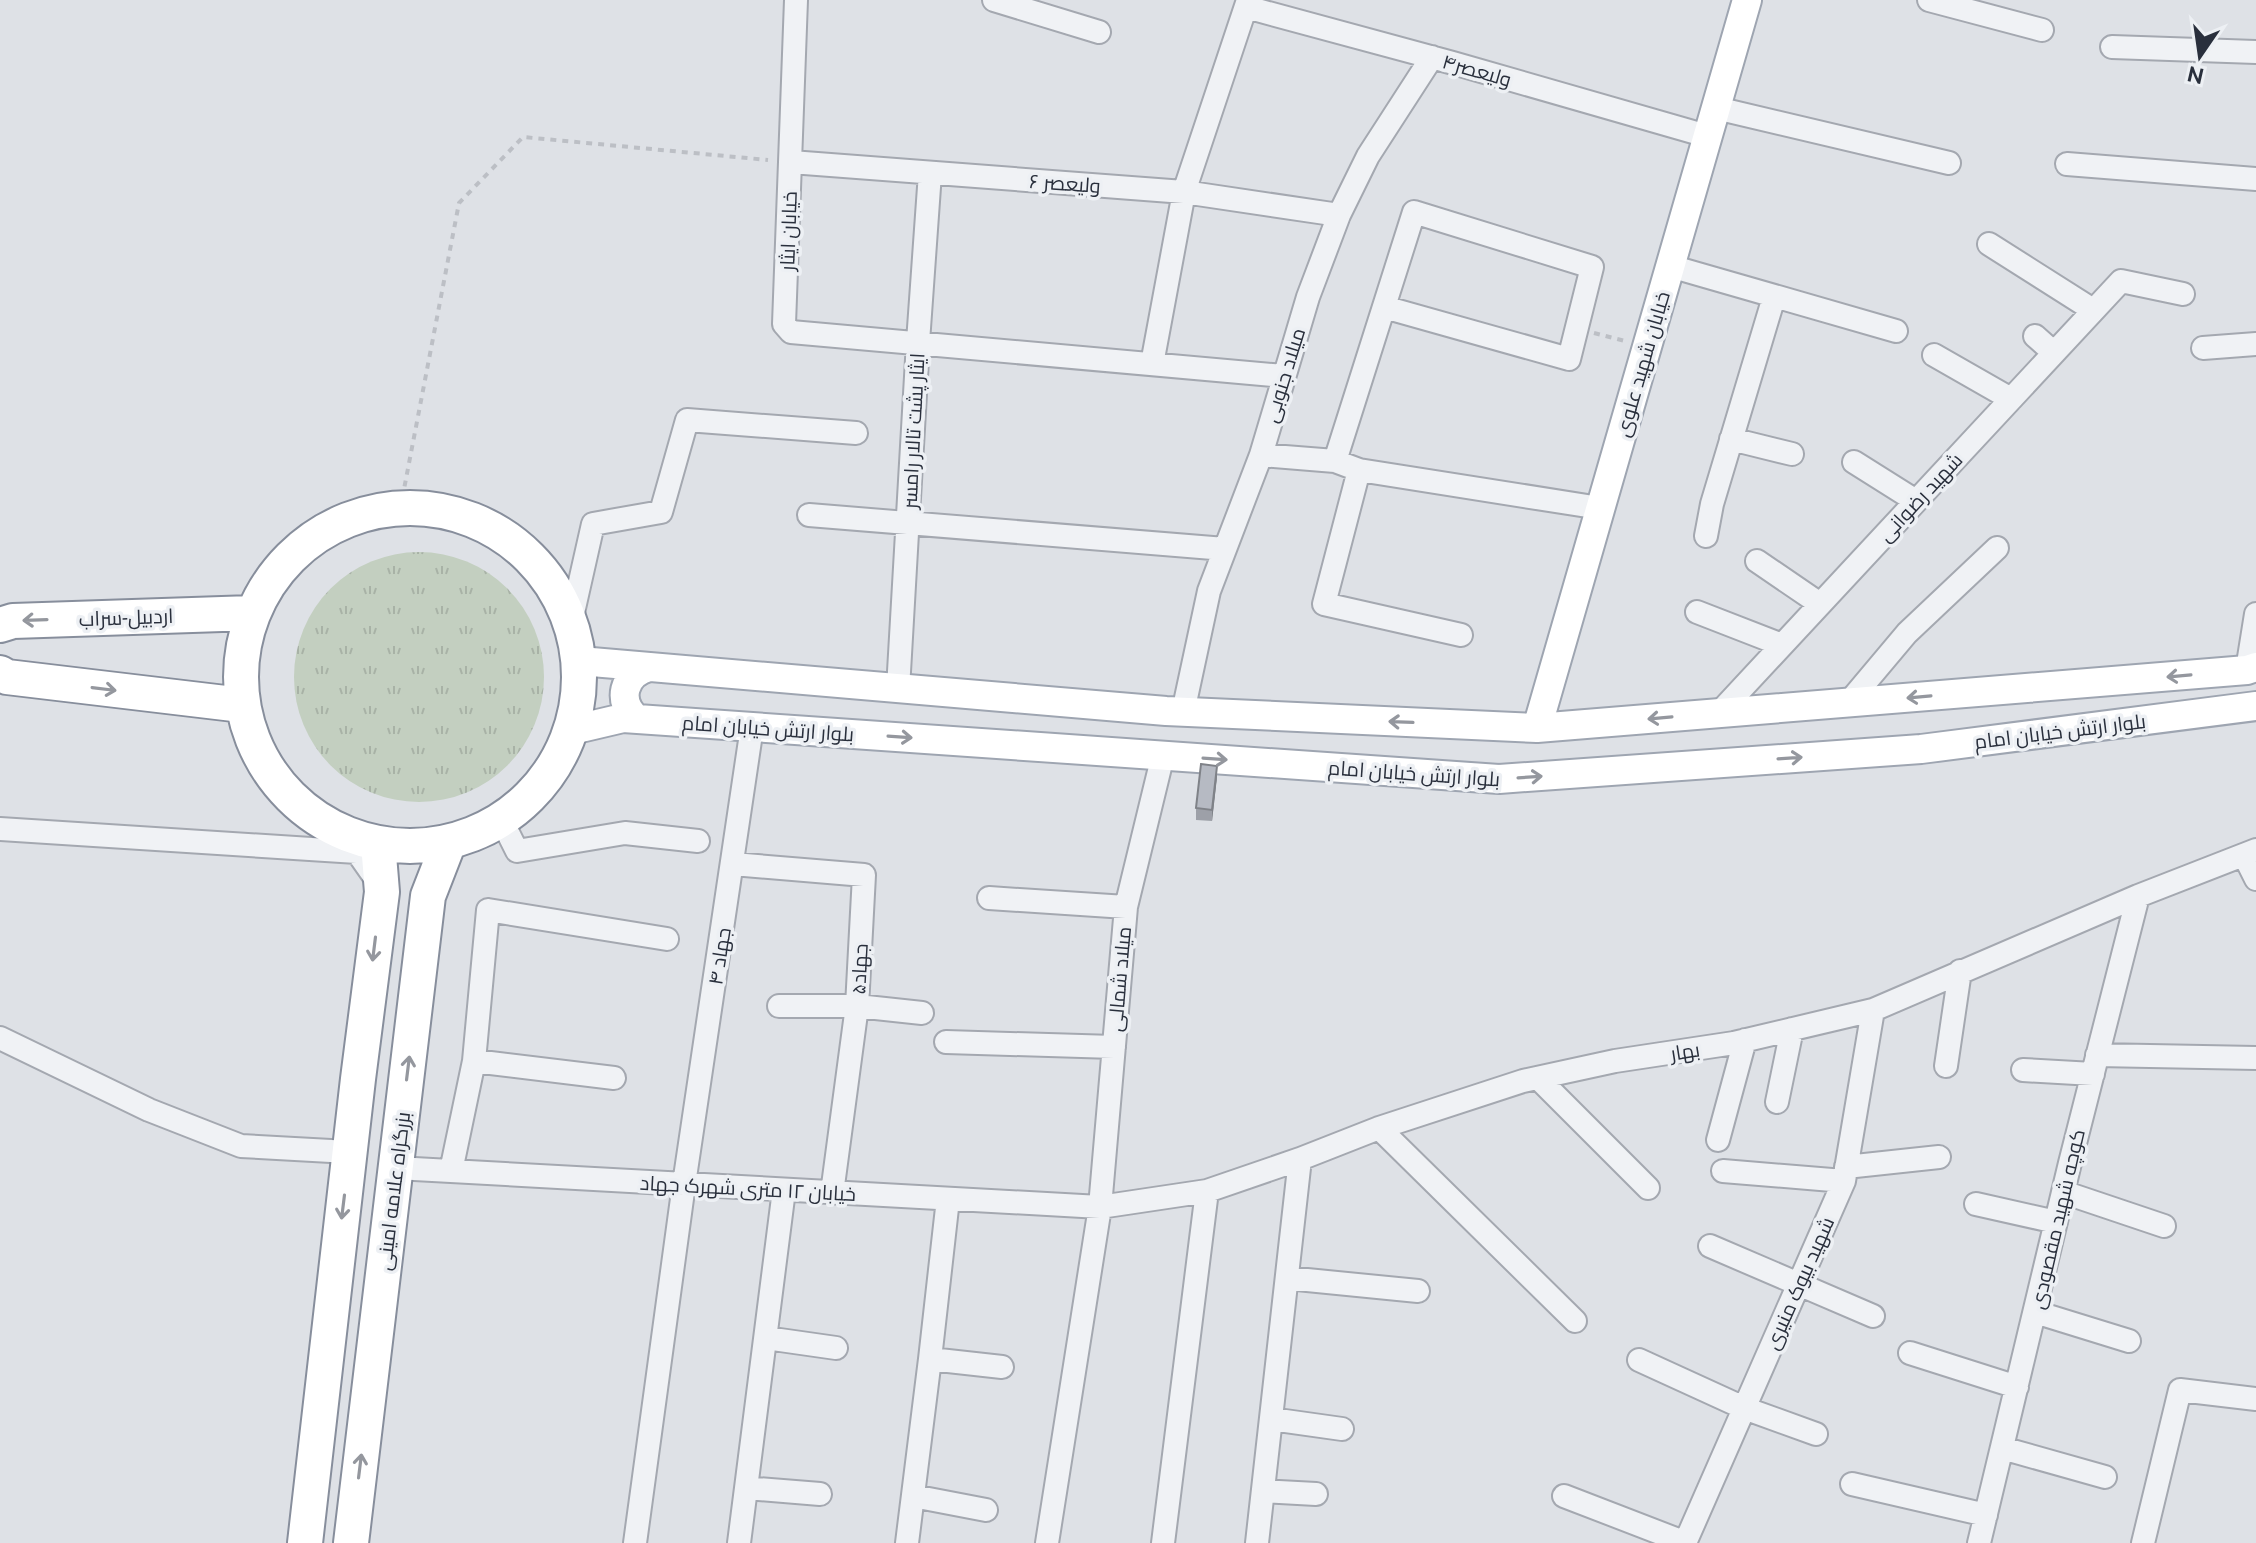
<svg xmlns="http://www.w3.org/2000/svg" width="2256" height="1543" font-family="Ubuntu,Cairo,sans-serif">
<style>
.grass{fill:url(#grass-tufts)}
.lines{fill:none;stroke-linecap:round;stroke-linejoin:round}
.minor-casing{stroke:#a4a8b0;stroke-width:26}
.major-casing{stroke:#9ea5b1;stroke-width:32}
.highway-casing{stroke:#878e9c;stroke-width:38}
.path{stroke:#bcbfc5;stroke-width:4;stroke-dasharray:6 6;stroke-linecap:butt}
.minor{stroke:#f0f2f5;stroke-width:22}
.major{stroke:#fff;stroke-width:28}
.highway{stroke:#fff;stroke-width:34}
.wall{fill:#9da0a8}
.shaded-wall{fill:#7f8288}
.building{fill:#b6bac3;stroke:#7f8288;stroke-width:2}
.oneway{stroke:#94979e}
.labels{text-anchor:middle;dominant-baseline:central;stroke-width:7;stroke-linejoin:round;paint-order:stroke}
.street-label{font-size:20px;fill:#292f3c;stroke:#edf0f4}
</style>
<defs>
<pattern id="grass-tufts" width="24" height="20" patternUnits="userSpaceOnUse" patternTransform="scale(2)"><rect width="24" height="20" fill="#c3cfc0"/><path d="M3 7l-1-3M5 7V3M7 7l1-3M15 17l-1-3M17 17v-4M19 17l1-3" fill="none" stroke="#a8b2a6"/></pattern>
</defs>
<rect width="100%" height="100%" fill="#dee1e6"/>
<path class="grass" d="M294 677a125 125 0 1 1 250 0a125 125 0 1 1-250 0Z"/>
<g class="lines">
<g class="minor-casing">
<path id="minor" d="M 796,0 L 784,324 L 791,332 L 1284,376
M 994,0 L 1099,32
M 1929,0 L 2042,30
M 1246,7 L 1453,63 L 1707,136
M 2112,47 L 2256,52
M 1716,108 L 1949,163
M 791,162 L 1184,192 L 1339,215
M 2067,164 L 2256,179
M 1989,244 L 2093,310
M 1670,266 L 1896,331
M 2035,336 L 2054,353
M 2203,348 L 2256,344
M 1934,355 L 2011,399
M 1152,364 L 1184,192 L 1248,0
M 1731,439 L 1792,454
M 1261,455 L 1335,461 L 1359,470 L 1600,508
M 1335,461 L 1414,212 L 1592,267 L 1569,359 L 1384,307
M 1854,462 L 1916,501
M 1359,470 L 1324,604 L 1461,635
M 809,515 L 1225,549
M 1706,536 L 1712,504 L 1774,297
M 1757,561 L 1820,604
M 1697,612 L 1782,645
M 570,626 L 593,524 L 661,512 L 687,420 L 856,433
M 2247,670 L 2256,614
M 898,689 L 918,342 L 930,173
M 1849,702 L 1907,633 L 1997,548
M 1183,712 L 1209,591 L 1261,455 L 1308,297 L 1339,215 L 1368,156 L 1432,57
M 1719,713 L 2121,281 L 2183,294
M 501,819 L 517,851 L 625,833 L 698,841
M 0,829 L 357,852 L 378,882
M 2244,855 L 2256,879
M 733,864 L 864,875 L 857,1006 L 832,1193
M 989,898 L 1126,907
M 779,1006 L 857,1006 L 922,1013
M 0,1038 L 149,1110 L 241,1146 L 349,1152
M 946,1042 L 1114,1047
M 2097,1055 L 2256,1058
M 474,1061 L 614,1078
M 1946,1066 L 1960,971
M 2023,1070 L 2093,1074
M 1538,1078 L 1648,1188
M 1777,1102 L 1792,1029
M 1379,1128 L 1575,1321
M 1718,1140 L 1745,1040
M 1846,1167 L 1939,1157
M 396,1168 L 1100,1207 L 1207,1191 L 1300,1159 L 1379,1128 L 1523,1081 L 1615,1061 L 1734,1043 L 1873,1010 L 2138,896 L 2256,850
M 451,1171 L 474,1061 L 488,910 L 667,939
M 1723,1171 L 1844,1181
M 2063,1192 L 2164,1226
M 1976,1204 L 2056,1222
M 1710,1246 L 1873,1316
M 1287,1278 L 1418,1291
M 2035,1312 L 2129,1341
M 766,1338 L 836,1348
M 1910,1353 L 2017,1387
M 930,1359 L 1002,1367
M 1639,1360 L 1744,1408 L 1816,1434
M 1271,1419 L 1342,1429
M 2002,1448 L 2105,1477
M 1852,1484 L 1986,1515
M 746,1488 L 820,1494
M 1263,1491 L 1316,1494
M 913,1496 L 986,1510
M 1564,1496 L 1686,1543
M 635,1543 L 684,1184 L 752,727
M 739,1543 L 784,1190
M 907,1543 L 930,1359 L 948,1199
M 1047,1543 L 1100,1207 L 1126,907 L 1163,755
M 1163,1543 L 1207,1191
M 1257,1543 L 1300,1159
M 1685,1543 L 1844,1181 L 1873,1010
M 1979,1543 L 2070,1163 L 2138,896
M 2143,1543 L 2180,1390 L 2256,1399"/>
</g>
<g class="major-casing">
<path id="major" d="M 580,661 L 1166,711 L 1537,728 L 2247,670 L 2256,667
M 637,719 C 616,702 623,674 649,667
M 1537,728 L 1747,0
M 572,730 L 623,718 L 1499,779 L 1921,749 L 2256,706"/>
</g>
<g class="highway-casing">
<path id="highway" d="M241 677a169 169 0 1 1 338 0a169 169 0 1 1-338 0Z
M 0,625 L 13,621 L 252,613
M 0,673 L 7,677 L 242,705
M 305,1543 L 358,1079 L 382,892 L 378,843
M 351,1543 L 428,896 L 449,842"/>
</g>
<path class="path" d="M 1594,333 L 1625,341
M 400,510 L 459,203 L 523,137 L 768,160"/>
<use href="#minor" class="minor"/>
<use href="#major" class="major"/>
<use href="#highway" class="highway"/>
</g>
<path class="wall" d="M 1217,777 L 1212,821 L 1196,820 L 1196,808 Z"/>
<path class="shaded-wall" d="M 1217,766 L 1217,777 L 1212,821 L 1212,810 Z"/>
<path class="building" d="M 1201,764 L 1217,766 L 1212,810 L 1196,808 Z"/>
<defs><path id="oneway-shaft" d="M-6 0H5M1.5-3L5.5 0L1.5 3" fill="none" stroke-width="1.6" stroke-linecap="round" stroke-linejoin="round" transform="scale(2)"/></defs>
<g class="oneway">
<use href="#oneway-shaft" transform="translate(35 620) rotate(178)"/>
<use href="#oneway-shaft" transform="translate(2179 676) rotate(175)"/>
<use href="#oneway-shaft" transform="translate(104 689) rotate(7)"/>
<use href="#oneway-shaft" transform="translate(1919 697) rotate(175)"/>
<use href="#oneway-shaft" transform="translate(1660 718) rotate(175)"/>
<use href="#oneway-shaft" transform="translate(1401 722) rotate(-178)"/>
<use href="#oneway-shaft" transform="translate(900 737) rotate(4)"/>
<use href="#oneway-shaft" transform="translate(1790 758) rotate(-4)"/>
<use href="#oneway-shaft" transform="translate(1215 759) rotate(4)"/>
<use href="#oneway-shaft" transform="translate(1530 777) rotate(-4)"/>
<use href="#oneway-shaft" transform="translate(374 949) rotate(97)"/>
<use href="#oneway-shaft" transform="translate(408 1068) rotate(-83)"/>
<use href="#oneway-shaft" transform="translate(343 1207) rotate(97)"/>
<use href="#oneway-shaft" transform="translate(360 1466) rotate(-83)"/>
</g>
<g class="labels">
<g class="street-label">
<text transform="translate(1477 70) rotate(16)">ولیعصر۴</text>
<text transform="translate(1065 183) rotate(4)">ولیعصر ۶</text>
<text transform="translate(788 231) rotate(-88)">خیابان ایثار</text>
<text transform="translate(1642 364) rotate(-74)">خیابان شهید علوی</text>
<text transform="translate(1284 375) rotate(-73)">میلاد جنوبی</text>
<text transform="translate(913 431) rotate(-87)">ایثار پشت تالار رامسر</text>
<text transform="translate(1920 497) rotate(-47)">شهید رضوانی</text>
<text transform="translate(126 617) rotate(-2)">اردبیل-سراب</text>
<text transform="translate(768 728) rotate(4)">بلوار ارتش خیابان امام</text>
<text transform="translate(2060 731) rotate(-7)">بلوار ارتش خیابان امام</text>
<text transform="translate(1414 773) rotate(4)">بلوار ارتش خیابان امام</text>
<text transform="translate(719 956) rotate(-81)">جهاد ۴</text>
<text transform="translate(859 969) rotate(-87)">جهاد۵</text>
<text transform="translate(1119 979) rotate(-85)">میلاد شمالی</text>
<text transform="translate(1685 1051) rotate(-9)">بهار</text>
<text transform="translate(748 1188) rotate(3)">خیابان ۱۲ متری شهرک جهاد</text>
<text transform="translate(393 1191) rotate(-83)">بزرگراه علامه امینی</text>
<text transform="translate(2057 1219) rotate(-77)">کوچه شهید مقصودی</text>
<text transform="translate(1799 1283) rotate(-66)">شهید بیوک منیری</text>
</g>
</g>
<g transform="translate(2200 56) rotate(193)" stroke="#edf0f4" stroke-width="6" paint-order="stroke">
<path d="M0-6L14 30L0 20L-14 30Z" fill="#292f3c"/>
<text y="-12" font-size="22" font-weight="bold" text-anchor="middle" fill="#292f3c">N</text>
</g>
</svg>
